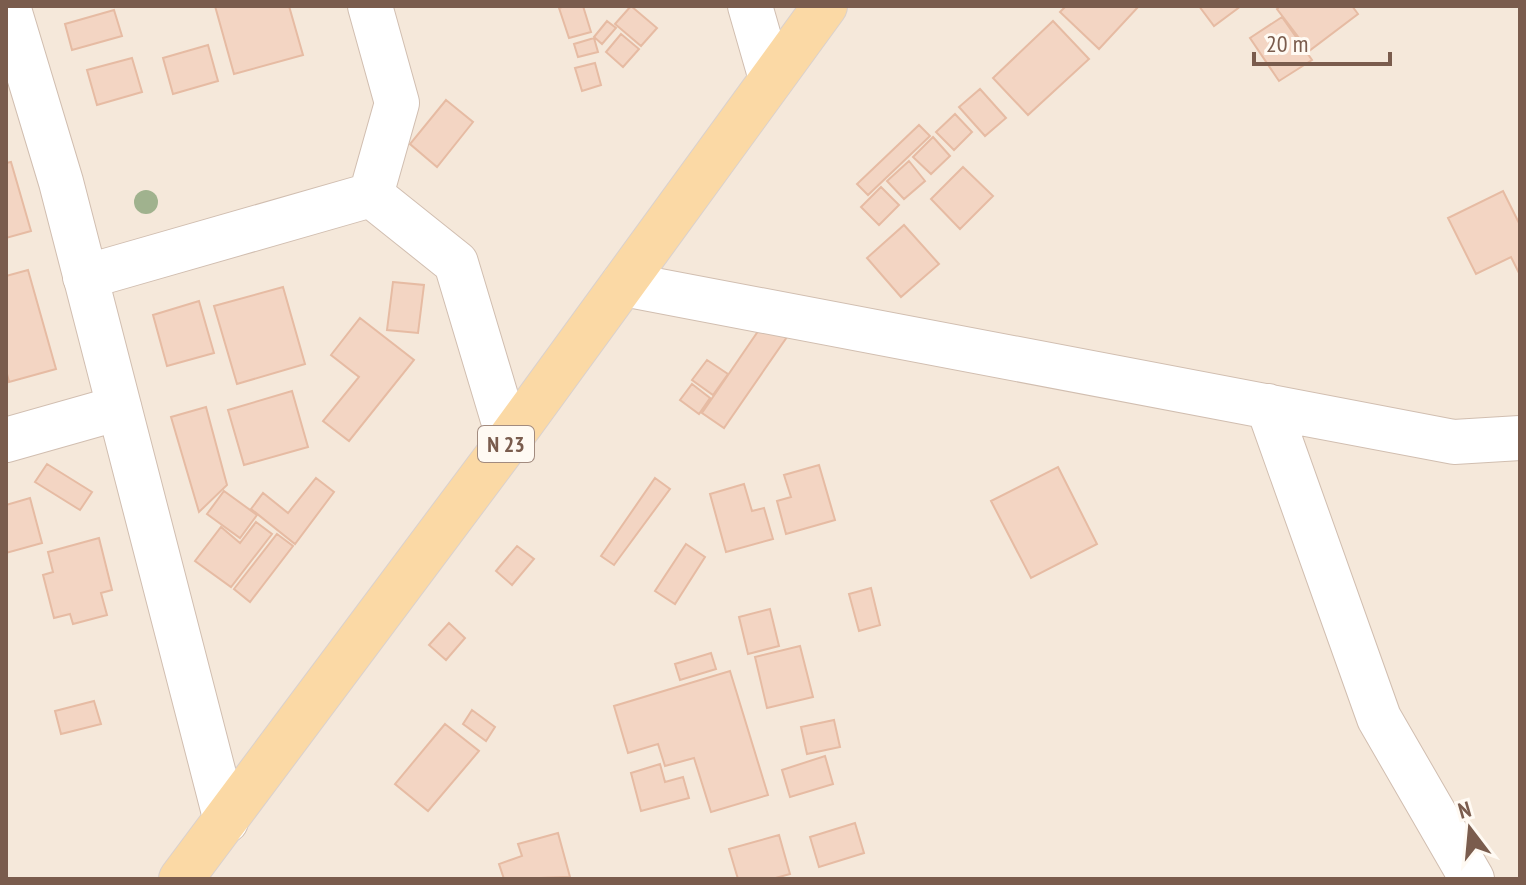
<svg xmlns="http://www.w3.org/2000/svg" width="1526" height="885" font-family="'PT Sans Narrow',sans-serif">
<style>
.residential{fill:#f5e8da}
.building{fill:#f3d5c3;stroke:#e6bba3;stroke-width:2}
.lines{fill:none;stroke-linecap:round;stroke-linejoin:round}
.minor-casing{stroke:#d1beb0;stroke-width:46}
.tertiary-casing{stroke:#d1beb0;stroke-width:46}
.primary-casing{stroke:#dad1cd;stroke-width:46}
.minor{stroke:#fff;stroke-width:44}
.tertiary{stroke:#fff;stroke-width:44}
.primary{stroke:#fbd9a5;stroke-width:44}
.tree{fill:#a0b28e}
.labels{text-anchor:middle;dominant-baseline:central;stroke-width:6;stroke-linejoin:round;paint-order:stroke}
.shield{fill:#fffaf3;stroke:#a28b7f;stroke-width:2}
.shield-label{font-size:22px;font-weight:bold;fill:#7a5c4d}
</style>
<rect width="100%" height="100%" fill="#fdf6ec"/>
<path class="residential" d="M 6,6 L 1520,6 L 1520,879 L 6,879 Z"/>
<path class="building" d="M 215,6 L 289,6 L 303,55 L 234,74 Z
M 565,6 L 583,6 L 591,32 L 569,38 L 559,8 Z
M 631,6 L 657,28 L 641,46 L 615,24 Z
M 1066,6 L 1139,6 L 1099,49 L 1060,12 Z
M 1199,6 L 1241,6 L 1214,26 Z
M 1280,6 L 1352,6 L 1358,14 L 1309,51 L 1277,9 Z
M 114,10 L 122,36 L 72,50 L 65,24 Z
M 1282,17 L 1312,60 L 1279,81 L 1250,38 Z
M 607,21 L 616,28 L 602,44 L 594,37 Z
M 1053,21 L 1089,59 L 1028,115 L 993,78 Z
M 621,34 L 639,49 L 623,67 L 606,52 Z
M 594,38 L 598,52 L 578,57 L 574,44 Z
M 208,45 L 218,81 L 173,94 L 163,58 Z
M 132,58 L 142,92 L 97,105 L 87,70 Z
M 595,63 L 601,85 L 582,91 L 575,68 Z
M 980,89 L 1006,118 L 985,136 L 959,107 Z
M 446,100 L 473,122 L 437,167 L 410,144 Z
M 955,114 L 972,132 L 954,150 L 936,132 Z
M 919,125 L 930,136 L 868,195 L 857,184 Z
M 933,137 L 950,156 L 931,174 L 913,157 Z
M 909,161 L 925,181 L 904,199 L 887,181 Z
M 11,162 L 31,231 L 6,238 L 6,163 Z
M 963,167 L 993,196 L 960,229 L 931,199 Z
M 881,187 L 899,205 L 879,225 L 861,207 Z
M 1503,191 L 1520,225 L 1520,275 L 1511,257 L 1476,274 L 1448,218 Z
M 904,225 L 939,264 L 901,297 L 867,258 Z
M 28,270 L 56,369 L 9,382 L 6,370 L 6,276 Z
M 393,282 L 424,285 L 418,333 L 387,330 Z
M 283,287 L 305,364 L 237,384 L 214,306 Z
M 199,301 L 214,353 L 167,366 L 153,315 Z
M 360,318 L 414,360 L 349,441 L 323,421 L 359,377 L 331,355 Z
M 765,321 L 787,337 L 724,428 L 702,413 Z
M 707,360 L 728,374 L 713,395 L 692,380 Z
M 692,384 L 710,398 L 699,414 L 680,400 Z
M 292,391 L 308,447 L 244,465 L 228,410 Z
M 206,407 L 227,485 L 199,512 L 171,417 Z
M 47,464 L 92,492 L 80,510 L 35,482 Z
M 819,465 L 835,520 L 786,534 L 777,501 L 791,497 L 784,475 Z
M 1058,467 L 1097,544 L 1031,578 L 991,501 Z
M 316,478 L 334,492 L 295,544 L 251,509 L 263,493 L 288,513 Z
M 655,478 L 670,489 L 614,565 L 601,556 Z
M 744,484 L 752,511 L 764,508 L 773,539 L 726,552 L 710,494 Z
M 224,491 L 257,515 L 240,538 L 207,514 Z
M 30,498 L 42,543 L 6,553 L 6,505 Z
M 256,522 L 272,534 L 231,587 L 195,561 L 221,527 L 240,543 Z
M 277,534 L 293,546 L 250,602 L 234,589 Z
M 99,538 L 112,590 L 101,593 L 107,615 L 73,624 L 70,614 L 54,618 L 43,575 L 53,572 L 48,552 Z
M 686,544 L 705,557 L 675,604 L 655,591 Z
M 517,546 L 534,559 L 512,585 L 496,571 Z
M 871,588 L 880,625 L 859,631 L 849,594 Z
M 770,609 L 779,646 L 748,654 L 739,617 Z
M 449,623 L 465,638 L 446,660 L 429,645 Z
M 800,646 L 813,697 L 767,708 L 755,657 Z
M 711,653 L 716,669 L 680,680 L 675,664 Z
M 730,671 L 768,795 L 711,812 L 694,758 L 665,766 L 658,744 L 628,753 L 614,706 Z
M 94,701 L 101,724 L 61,734 L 55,711 Z
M 472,710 L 495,727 L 486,741 L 463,724 Z
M 834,720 L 840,747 L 807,754 L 801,727 Z
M 445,724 L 479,751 L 428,811 L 395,784 Z
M 825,756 L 833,784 L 790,797 L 782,770 Z
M 660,764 L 665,782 L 683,777 L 689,798 L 641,811 L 631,773 Z
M 855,823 L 864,853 L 819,867 L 810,837 Z
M 558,833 L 570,877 L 504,879 L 499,864 L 522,856 L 518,844 Z
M 779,835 L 790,874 L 772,879 L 738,879 L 729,849 Z"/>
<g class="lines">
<g class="minor-casing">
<path id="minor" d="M 370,6 L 397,103 L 371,195
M 750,6 L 771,79
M 85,277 L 371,195 L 456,263 L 509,440
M 623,284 L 1454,442 L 1520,438
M 1268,406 L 1379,718 L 1472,879
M 6,440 L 119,408"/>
</g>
<g class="tertiary-casing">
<path id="tertiary" d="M 8,6 L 61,182 L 226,821"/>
</g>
<g class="primary-casing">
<path id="primary" d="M 181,879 L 509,440 L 825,6"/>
</g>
<use href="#minor" class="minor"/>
<use href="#tertiary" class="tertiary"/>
<use href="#primary" class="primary"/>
</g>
<circle class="tree" cx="146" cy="202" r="12"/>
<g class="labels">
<rect class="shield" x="478" y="426" width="56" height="36" rx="6"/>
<g class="shield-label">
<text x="506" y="444">N 23</text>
</g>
</g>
<rect width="1526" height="885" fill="none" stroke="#7a5c4d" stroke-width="16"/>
<g transform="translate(1470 829) rotate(344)" stroke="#fffaf3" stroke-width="6" paint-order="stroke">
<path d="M0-6L14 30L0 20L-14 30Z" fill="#7a5c4d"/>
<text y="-12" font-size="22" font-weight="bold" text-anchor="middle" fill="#7a5c4d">N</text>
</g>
<path d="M1254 52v12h136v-12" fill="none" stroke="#7a5c4d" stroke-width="4"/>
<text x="1266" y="52" font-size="24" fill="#7a5c4d" stroke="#fffaf3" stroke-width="6" paint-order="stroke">20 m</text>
</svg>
